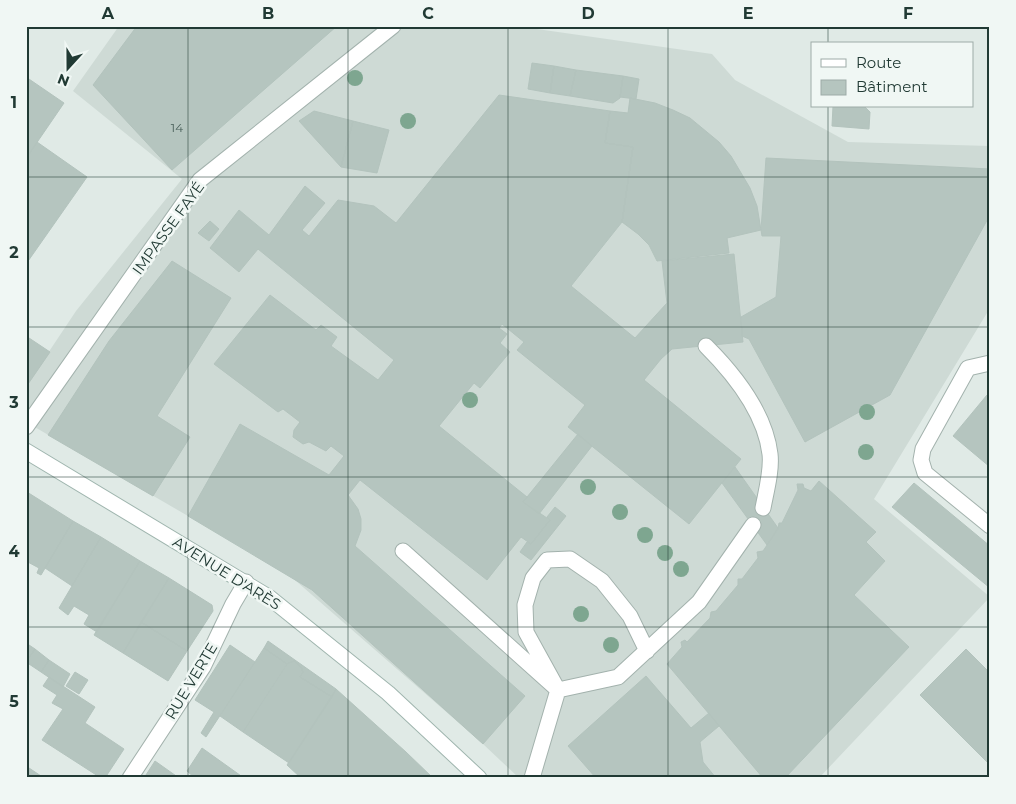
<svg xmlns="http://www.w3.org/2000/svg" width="1016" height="804" font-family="Montserrat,sans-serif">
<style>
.built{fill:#cedad5}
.building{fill:#b5c5bf;stroke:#b3c3bd}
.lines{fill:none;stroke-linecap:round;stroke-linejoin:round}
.service-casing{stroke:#a3b2ad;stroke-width:17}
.minor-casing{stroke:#a3b2ad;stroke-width:17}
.secondary-casing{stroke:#9fb5ae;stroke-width:17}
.service{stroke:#fff;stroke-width:15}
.minor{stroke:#fff;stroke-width:15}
.secondary{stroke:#fff;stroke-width:15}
.tree{fill:#7ea690}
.grid{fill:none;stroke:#213a34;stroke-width:1;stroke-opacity:0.55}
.labels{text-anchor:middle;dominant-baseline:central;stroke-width:5;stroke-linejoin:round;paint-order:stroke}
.number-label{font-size:12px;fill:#465d57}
.street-label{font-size:15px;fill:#213a34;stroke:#f0f7f4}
.neatline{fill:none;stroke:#213a34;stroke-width:2}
.grid-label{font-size:16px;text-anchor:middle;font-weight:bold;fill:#213a34}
</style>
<rect width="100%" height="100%" fill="#e0eae6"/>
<path class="built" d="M 119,26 L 516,26 L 712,54 L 735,80 L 848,142 L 990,146 L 990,308 L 874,499 L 990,597 L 819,778 L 519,778 L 483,744 L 288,574 L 26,422 L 26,386 L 76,311 L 182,179 L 73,91 Z"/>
<path class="building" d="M 137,26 L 337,26 L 172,170 L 93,85 Z
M 532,63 L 554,66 L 550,93 L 528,89 Z
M 554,66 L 576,70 L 570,96 L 550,93 Z
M 576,70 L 623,76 L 620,98 L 613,103 L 570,96 Z
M 623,76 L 639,79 L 636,99 L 620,97 Z
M 26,77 L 64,103 L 27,157 L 26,156 Z
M 499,95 L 610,111 L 605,143 L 633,147 L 622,222 L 571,286 L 635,338 L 667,303 L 662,261 L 734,254 L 743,342 L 672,349 L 661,359 L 644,380 L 741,459 L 689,524 L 568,427 L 585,405 L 517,350 L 524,342 L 502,324 L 499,328 L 507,334 L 500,343 L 510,352 L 480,388 L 474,383 L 439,426 L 527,497 L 523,502 L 550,520 L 531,544 L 521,537 L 487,580 L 360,480 L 348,495 L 358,509 L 361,519 L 361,530 L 355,546 L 525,696 L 483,744 L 312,590 L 188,516 L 240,424 L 329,475 L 344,456 L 331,446 L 326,451 L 309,442 L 303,444 L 293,437 L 294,430 L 300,422 L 283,409 L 278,412 L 214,364 L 270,295 L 316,330 L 321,325 L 337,337 L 331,346 L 378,380 L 394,360 L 258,249 L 239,272 L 210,248 L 239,210 L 269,235 L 305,186 L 325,203 L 302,230 L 309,236 L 338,200 L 374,206 L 396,223 Z
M 630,98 L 655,103 L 673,110 L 690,118 L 719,142 L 731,156 L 750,188 L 757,206 L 761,230 L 727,238 L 729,253 L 657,261 L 649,245 L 638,234 L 622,222 L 633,147 L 605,143 L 610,111 L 628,113 Z
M 833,106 L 864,106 L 870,112 L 869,129 L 832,126 Z
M 314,111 L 353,121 L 341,167 L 299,121 Z
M 353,121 L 389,130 L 377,173 L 341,167 Z
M 37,142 L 87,177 L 26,264 L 26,159 Z
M 766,158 L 990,169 L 990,215 L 890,395 L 805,442 L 749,339 L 742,336 L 741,317 L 776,297 L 781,236 L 762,236 L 761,230 Z
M 210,221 L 219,229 L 209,241 L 198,233 Z
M 172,261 L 231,298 L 157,416 L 190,437 L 153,496 L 48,435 L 109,341 Z
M 26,336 L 50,352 L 26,387 Z
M 987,395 L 990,397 L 990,467 L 953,436 Z
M 578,434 L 592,446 L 539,514 L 523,502 Z
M 735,467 L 778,528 L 767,545 L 722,483 Z
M 819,481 L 876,532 L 866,542 L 885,561 L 854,595 L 909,647 L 785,778 L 763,778 L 667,664 L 682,647 L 681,642 L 685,640 L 687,642 L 710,618 L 711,612 L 716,611 L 738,585 L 738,579 L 742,579 L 758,558 L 757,552 L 763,551 L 778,529 L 779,523 L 782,523 L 798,490 L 797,484 L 803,484 L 804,488 L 811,491 Z
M 914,483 L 990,546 L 990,588 L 892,507 Z
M 27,492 L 73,521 L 41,575 L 37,573 L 39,568 L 26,561 Z
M 555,507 L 566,516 L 531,560 L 520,552 L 527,542 L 531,544 L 550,520 L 547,517 Z
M 73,521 L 101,537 L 72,586 L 45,568 Z
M 101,537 L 140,561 L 97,632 L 84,624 L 89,615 L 74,606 L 68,615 L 59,608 Z
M 140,561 L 169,578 L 123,653 L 94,635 Z
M 169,578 L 212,605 L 213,611 L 187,651 L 141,622 Z
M 141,622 L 187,651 L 168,681 L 123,653 Z
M 268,641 L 336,689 L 332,697 L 300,677 L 303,672 L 301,667 L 294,661 L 287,664 L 264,648 Z
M 26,643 L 35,649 L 26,662 Z
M 230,645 L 255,662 L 206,737 L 201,733 L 214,712 L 195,700 Z
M 264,648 L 287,664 L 243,732 L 220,716 Z
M 35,649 L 49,660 L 41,672 L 26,662 Z
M 966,649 L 990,673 L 990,765 L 920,695 Z
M 49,660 L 70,674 L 63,687 L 41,672 Z
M 294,661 L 301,667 L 303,672 L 300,677 L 332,697 L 289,763 L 243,732 L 288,663 Z
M 75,672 L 88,680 L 79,694 L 66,686 Z
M 646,676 L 691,728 L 709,713 L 719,726 L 700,742 L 703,762 L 716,778 L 596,778 L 568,746 Z
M 49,677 L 95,707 L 85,723 L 124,749 L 105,778 L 101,778 L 42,740 L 63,709 L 52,703 L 57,695 L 43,686 Z
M 336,689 L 406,752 L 433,778 L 301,778 L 287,765 Z
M 202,748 L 244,778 L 195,778 L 187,771 Z
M 155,761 L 179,778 L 144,778 Z
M 26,766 L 44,778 L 26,778 Z"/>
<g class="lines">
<g class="service-casing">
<path id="service" d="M 706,346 C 734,374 765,413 770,454 C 772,470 766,492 763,508
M 990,363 L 968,368 L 923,449 L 921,460 L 925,473 L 990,526
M 403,551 L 558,690 L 532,778
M 647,651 L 630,616 L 602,581 L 570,559 L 547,560 L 533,578 L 525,605 L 526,632 L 558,690 L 618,677 L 699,602 L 753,525"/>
</g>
<g class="minor-casing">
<path id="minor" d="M 26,427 L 200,180 L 393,26
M 130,778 L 203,667 L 233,604 L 246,582"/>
</g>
<g class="secondary-casing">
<path id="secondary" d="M 26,451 L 270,598 L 388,693 L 479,778"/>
</g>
<use href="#service" class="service"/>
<use href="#minor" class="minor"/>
<use href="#secondary" class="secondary"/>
</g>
<g class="tree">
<circle cx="355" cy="78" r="8"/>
<circle cx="408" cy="121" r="8"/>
<circle cx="470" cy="400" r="8"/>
<circle cx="867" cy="412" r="8"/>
<circle cx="866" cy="452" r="8"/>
<circle cx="588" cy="487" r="8"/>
<circle cx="620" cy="512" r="8"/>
<circle cx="645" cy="535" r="8"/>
<circle cx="665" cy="553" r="8"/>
<circle cx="681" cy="569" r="8"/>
<circle cx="581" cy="614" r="8"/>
<circle cx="611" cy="645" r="8"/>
</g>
<path class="grid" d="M 188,26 L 188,778M 348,26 L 348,778M 508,26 L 508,778M 668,26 L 668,778M 828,26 L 828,44M 828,106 L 828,778M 26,177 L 990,177M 26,327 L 990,327M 26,477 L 990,477M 26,627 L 990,627"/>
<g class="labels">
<g class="number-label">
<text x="177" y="127">14</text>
</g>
<g class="street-label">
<text transform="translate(168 228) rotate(-54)">IMPASSE FAYÉ</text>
<text transform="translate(227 573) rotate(32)">AVENUE D'ARÈS</text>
<text transform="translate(191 681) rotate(-59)">RUE VERTE</text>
</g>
</g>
<rect width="1016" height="804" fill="none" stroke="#f0f7f4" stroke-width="55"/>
<rect x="811" y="42" width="162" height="65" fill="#f0f7f4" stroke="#9daba7"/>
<rect x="821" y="59" width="25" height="8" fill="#ffffff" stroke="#9daba7"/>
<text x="856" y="68" font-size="15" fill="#213a34">Route</text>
<rect x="821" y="80" width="25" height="15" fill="#b5c5bf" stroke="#9daba7"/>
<text x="856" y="92" font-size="15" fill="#213a34">Bâtiment</text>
<g transform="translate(68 68) rotate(201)" stroke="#f0f7f4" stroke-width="4" paint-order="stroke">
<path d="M0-4L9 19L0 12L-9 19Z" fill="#213a34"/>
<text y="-8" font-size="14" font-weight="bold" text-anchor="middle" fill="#213a34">N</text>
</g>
<rect x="28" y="28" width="960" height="748" class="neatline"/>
<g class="grid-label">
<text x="108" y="19">A</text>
<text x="268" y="19">B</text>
<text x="428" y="19">C</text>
<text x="588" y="19">D</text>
<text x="748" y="19">E</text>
<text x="908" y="19">F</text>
<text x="14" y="108">1</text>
<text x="14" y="258">2</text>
<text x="14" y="408">3</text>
<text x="14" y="557">4</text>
<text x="14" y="707">5</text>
</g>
</svg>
